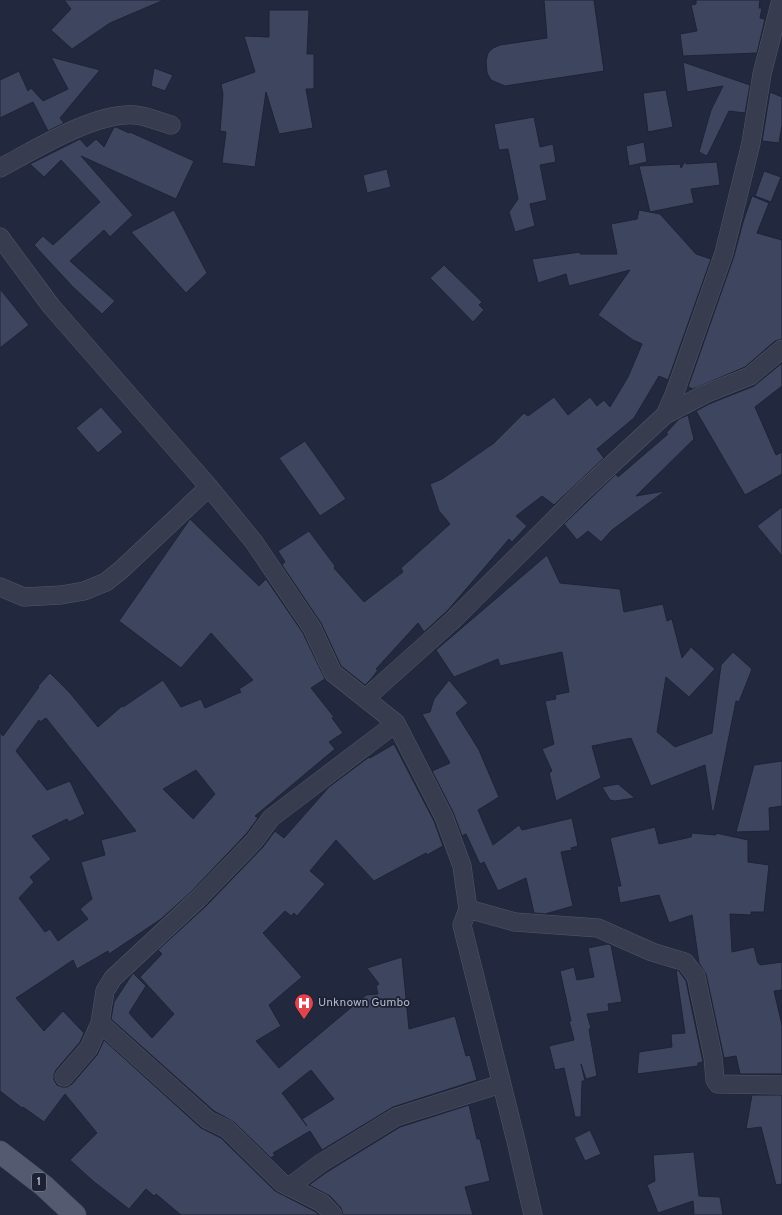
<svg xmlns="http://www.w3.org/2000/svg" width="782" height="1215" font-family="Overpass,sans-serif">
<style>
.building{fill:#3e455f;stroke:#1e2335;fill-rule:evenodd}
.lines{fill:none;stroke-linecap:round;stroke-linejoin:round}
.minor-casing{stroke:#525769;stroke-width:19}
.primary-casing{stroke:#404557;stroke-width:23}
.minor{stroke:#373c4e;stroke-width:18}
.primary{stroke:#545a6f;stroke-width:22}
.labels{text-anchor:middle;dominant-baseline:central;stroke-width:3.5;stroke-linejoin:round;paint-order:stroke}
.shield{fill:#1c2133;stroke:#858a9d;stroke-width:1}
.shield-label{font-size:11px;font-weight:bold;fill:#b2b7ca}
.poi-label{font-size:12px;fill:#b2b7ca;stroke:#1c2133;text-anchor:start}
</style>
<rect width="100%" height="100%" fill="#22293f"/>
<path class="building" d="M 64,0 L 164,0 L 110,23 L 72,49 L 51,30 L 71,9 Z
M 544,0 L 594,0 L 604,71 L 505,86 L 491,80 L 487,73 L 486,61 L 488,53 L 493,48 L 500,45 L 547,38 Z
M 696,0 L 760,0 L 759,8 L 762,8 L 760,18 L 765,19 L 757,53 L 683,56 L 680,34 L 697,31 L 691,5 L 696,4 Z
M 269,10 L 309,10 L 307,54 L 314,54 L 314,89 L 306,89 L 313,128 L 279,134 L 266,92 L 255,167 L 222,163 L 226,132 L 220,131 L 223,94 L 221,84 L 255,72 L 244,36 L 269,37 Z
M 51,57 L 100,70 L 60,118 L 64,123 L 48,131 L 33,102 L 0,118 L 0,80 L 19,71 L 28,91 L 31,88 L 43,101 L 68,89 Z
M 683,62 L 750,85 L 745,113 L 729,111 L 707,156 L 699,152 L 711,110 L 723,86 L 687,92 Z
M 154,68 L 173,75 L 165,91 L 151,86 Z
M 666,90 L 673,127 L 648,132 L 643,93 Z
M 770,92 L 782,97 L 782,125 L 779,143 L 762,141 Z
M 534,117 L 540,147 L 553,144 L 556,162 L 540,165 L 547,200 L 530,204 L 535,226 L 515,232 L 509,212 L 518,199 L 508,149 L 499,150 L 494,124 Z
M 114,127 L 116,127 L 129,133 L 130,132 L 194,161 L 176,199 L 81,156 L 133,215 L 110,237 L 104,230 L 70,261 L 115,301 L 102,314 L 73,287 L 34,245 L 43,236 L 53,245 L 100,202 L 61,160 L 44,177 L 30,164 L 80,139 L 87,147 L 96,139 L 104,147 Z
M 644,142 L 647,162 L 629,166 L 626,146 Z
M 686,160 L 686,164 L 717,162 L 720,185 L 691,189 L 694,203 L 650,212 L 639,166 L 680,164 L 681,168 Z
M 387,169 L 391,187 L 367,193 L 363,175 Z
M 764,171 L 781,177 L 771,202 L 755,196 Z
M 752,196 L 769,203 L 757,233 L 782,240 L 782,339 L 775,341 L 745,367 L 693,389 L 688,387 L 734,256 L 743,222 Z
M 174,210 L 207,273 L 186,293 L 131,232 Z
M 639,210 L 660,214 L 696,254 L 711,259 L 668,380 L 659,376 L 634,418 L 597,449 L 604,458 L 554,505 L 542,496 L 516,516 L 527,526 L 512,542 L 509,539 L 448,610 L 424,632 L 418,623 L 376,669 L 378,670 L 371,679 L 365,685 L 341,666 L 321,623 L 282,565 L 285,562 L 278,551 L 309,531 L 335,566 L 334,568 L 364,602 L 403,572 L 401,568 L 450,524 L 439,511 L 430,484 L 442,479 L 494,443 L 524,413 L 528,416 L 554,397 L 568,415 L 590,397 L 597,406 L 604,400 L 610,407 L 628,377 L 642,344 L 633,340 L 598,315 L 630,270 L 569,286 L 566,274 L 538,283 L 532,259 L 580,252 L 580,254 L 617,254 L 611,224 L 637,219 Z
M 444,265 L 482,302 L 479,305 L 484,310 L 473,322 L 430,278 Z
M 0,289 L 29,325 L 0,348 Z
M 782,363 L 782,386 L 755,407 L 776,455 L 782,452 L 782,474 L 745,495 L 696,411 L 709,404 L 754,386 Z
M 101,407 L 123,432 L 98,453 L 76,428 Z
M 688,415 L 694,439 L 636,496 L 665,491 L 612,530 L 601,542 L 588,531 L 577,540 L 564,524 L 616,474 L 618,477 L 668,434 L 666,433 L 679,419 Z
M 305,441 L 346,499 L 320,516 L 279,458 Z
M 782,507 L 782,556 L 757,526 Z
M 190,519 L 259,586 L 266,579 L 303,633 L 325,679 L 311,688 L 334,717 L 332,718 L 343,733 L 329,742 L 335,749 L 255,816 L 258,818 L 247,833 L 191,892 L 161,919 L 109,954 L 108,951 L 77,969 L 73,960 L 45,979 L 16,998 L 44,1031 L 63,1011 L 84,1033 L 80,1042 L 56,1070 L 54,1075 L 54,1080 L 57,1085 L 62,1087 L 67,1087 L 72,1084 L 97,1055 L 104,1040 L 201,1128 L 221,1138 L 275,1191 L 316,1212 L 319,1215 L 181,1215 L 156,1194 L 154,1196 L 146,1189 L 129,1209 L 93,1181 L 70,1160 L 97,1133 L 65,1094 L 44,1122 L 23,1107 L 22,1108 L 0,1091 L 0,732 L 3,736 L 39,687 L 38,686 L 50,673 L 70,693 L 98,727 L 122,706 L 123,707 L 163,680 L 181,707 L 201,699 L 205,708 L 241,692 L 239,689 L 253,680 L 211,633 L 181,668 L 119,621 ZM 46,718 L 136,831 L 101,840 L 105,855 L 81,862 L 92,899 L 80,909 L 88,919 L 58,941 L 50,929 L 45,932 L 19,898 L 34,882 L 30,877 L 51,859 L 32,836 L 67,819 L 69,822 L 85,814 L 70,781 L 47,790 L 16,751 L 39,720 L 40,722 ZM 196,770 L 215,794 L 193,819 L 163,789 Z
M 547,555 L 560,583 L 620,589 L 624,612 L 663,604 L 667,621 L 672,619 L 682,658 L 691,647 L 715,669 L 689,697 L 666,677 L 657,732 L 675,747 L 712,733 L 721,665 L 733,652 L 752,669 L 739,702 L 736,701 L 714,811 L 712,811 L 705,765 L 651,786 L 631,738 L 592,746 L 601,778 L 556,801 L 549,773 L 552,771 L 542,749 L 554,744 L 545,701 L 556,699 L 555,695 L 569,692 L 562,652 L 500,666 L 498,659 L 454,677 L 436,650 Z
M 449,680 L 468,703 L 456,713 L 479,750 L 499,797 L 478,810 L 493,845 L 519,825 L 522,830 L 572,818 L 578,846 L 571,848 L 572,850 L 561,852 L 573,906 L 545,914 L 534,913 L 526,878 L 498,891 L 484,862 L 480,864 L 466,834 L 462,836 L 453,812 L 432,771 L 450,763 L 422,714 L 430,712 L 434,699 Z
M 394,744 L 434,821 L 443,846 L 427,855 L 426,853 L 374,881 L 336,840 L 310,871 L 325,884 L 297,916 L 294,913 L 291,916 L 285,911 L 263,933 L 302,977 L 269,1005 L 281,1026 L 256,1041 L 279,1068 L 366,995 L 378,994 L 376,986 L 379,984 L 367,968 L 402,957 L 409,1029 L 455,1016 L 466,1056 L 470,1055 L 477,1080 L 393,1107 L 322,1150 L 310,1131 L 273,1153 L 275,1155 L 271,1158 L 234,1122 L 214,1111 L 111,1019 L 114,1002 L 133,973 L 146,986 L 129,1013 L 152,1038 L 174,1014 L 140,977 L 162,954 L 158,950 L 206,906 L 263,847 L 275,831 L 284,838 L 329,787 L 369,757 L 370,758 ZM 311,1070 L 334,1099 L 302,1119 L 307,1126 L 282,1093 Z
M 782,761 L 782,806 L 769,808 L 770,831 L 736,832 L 754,765 Z
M 618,784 L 635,798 L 615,801 L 610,800 L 602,787 Z
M 655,827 L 659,844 L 691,837 L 692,833 L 716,835 L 716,833 L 748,840 L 748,862 L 769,865 L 764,912 L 751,912 L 751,915 L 730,914 L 732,952 L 754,947 L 758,963 L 759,963 L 760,965 L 782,962 L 782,990 L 774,991 L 782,1025 L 782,1074 L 740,1074 L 736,1056 L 724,1058 L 706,974 L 699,963 L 692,915 L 669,923 L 659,895 L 620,903 L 617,886 L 621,886 L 610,838 Z
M 608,944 L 611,945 L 622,1002 L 608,1004 L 609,1011 L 587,1014 L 591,1028 L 589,1029 L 597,1076 L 586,1079 L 581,1064 L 585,1081 L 582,1081 L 581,1117 L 575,1117 L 564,1068 L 555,1070 L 549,1046 L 574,1040 L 569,1021 L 571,1021 L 560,971 L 574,967 L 577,980 L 594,977 L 588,948 Z
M 676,970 L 679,971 L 686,981 L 703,1062 L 698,1063 L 698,1066 L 637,1074 L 639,1052 L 672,1047 L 671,1034 L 685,1033 Z
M 752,1095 L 782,1095 L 782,1184 L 776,1185 L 761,1127 L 746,1129 Z
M 469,1105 L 477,1139 L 480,1139 L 490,1181 L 465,1187 L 473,1215 L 343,1215 L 341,1208 L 330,1196 L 309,1185 L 327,1172 L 400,1127 Z
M 590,1130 L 601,1154 L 585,1161 L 574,1138 Z
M 694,1152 L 699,1196 L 720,1197 L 723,1215 L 694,1215 L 693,1201 L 658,1213 L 647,1185 L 655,1181 L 653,1155 Z"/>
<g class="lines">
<g class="minor-casing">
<path id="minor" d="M 0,168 C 36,149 95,112 135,115 C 147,116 160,122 171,125
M 0,237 L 51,306 L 209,487 L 254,542 L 312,628 L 333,673 L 396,723 L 444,817 L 462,866 L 468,909 L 462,925 L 517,1145 L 533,1215
M 665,415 L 705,394 L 750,376 L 782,349
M 0,587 L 24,597 L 61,595 L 84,591 L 106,582 L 121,570 L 209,487
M 366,698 L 452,621 L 581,493 L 665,415 L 674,395 L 724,253 L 751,143 L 762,74 L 781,0
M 468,909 L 515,922 L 598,928 L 652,952 L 685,962 L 696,976 L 713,1057 L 715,1080 L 718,1084 L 782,1085
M 100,1023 L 208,1120 L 227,1129 L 282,1183 L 322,1203 L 333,1215
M 64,1077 L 89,1048 L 100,1023 L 105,991 L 113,978 L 198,899 L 255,840 L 271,818 L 396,723
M 289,1187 L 321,1163 L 396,1117 L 501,1084"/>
</g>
<g class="primary-casing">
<path id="primary" d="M 0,1152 L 44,1186 L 75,1215"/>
</g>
<use href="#minor" class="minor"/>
<use href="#primary" class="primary"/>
</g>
<defs>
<g id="hospital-pin" transform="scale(1)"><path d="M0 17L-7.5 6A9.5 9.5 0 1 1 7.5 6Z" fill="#e0444e" stroke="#1c2133"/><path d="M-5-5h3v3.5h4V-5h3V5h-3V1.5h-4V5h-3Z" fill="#fff"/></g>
</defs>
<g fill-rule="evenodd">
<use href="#hospital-pin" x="304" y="1003"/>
</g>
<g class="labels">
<rect class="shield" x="32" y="1173" width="14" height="18" rx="3"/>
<g class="shield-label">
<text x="39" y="1182">1</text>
</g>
<g class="poi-label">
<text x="318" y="1003">Unknown Gumbo</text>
</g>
</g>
</svg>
